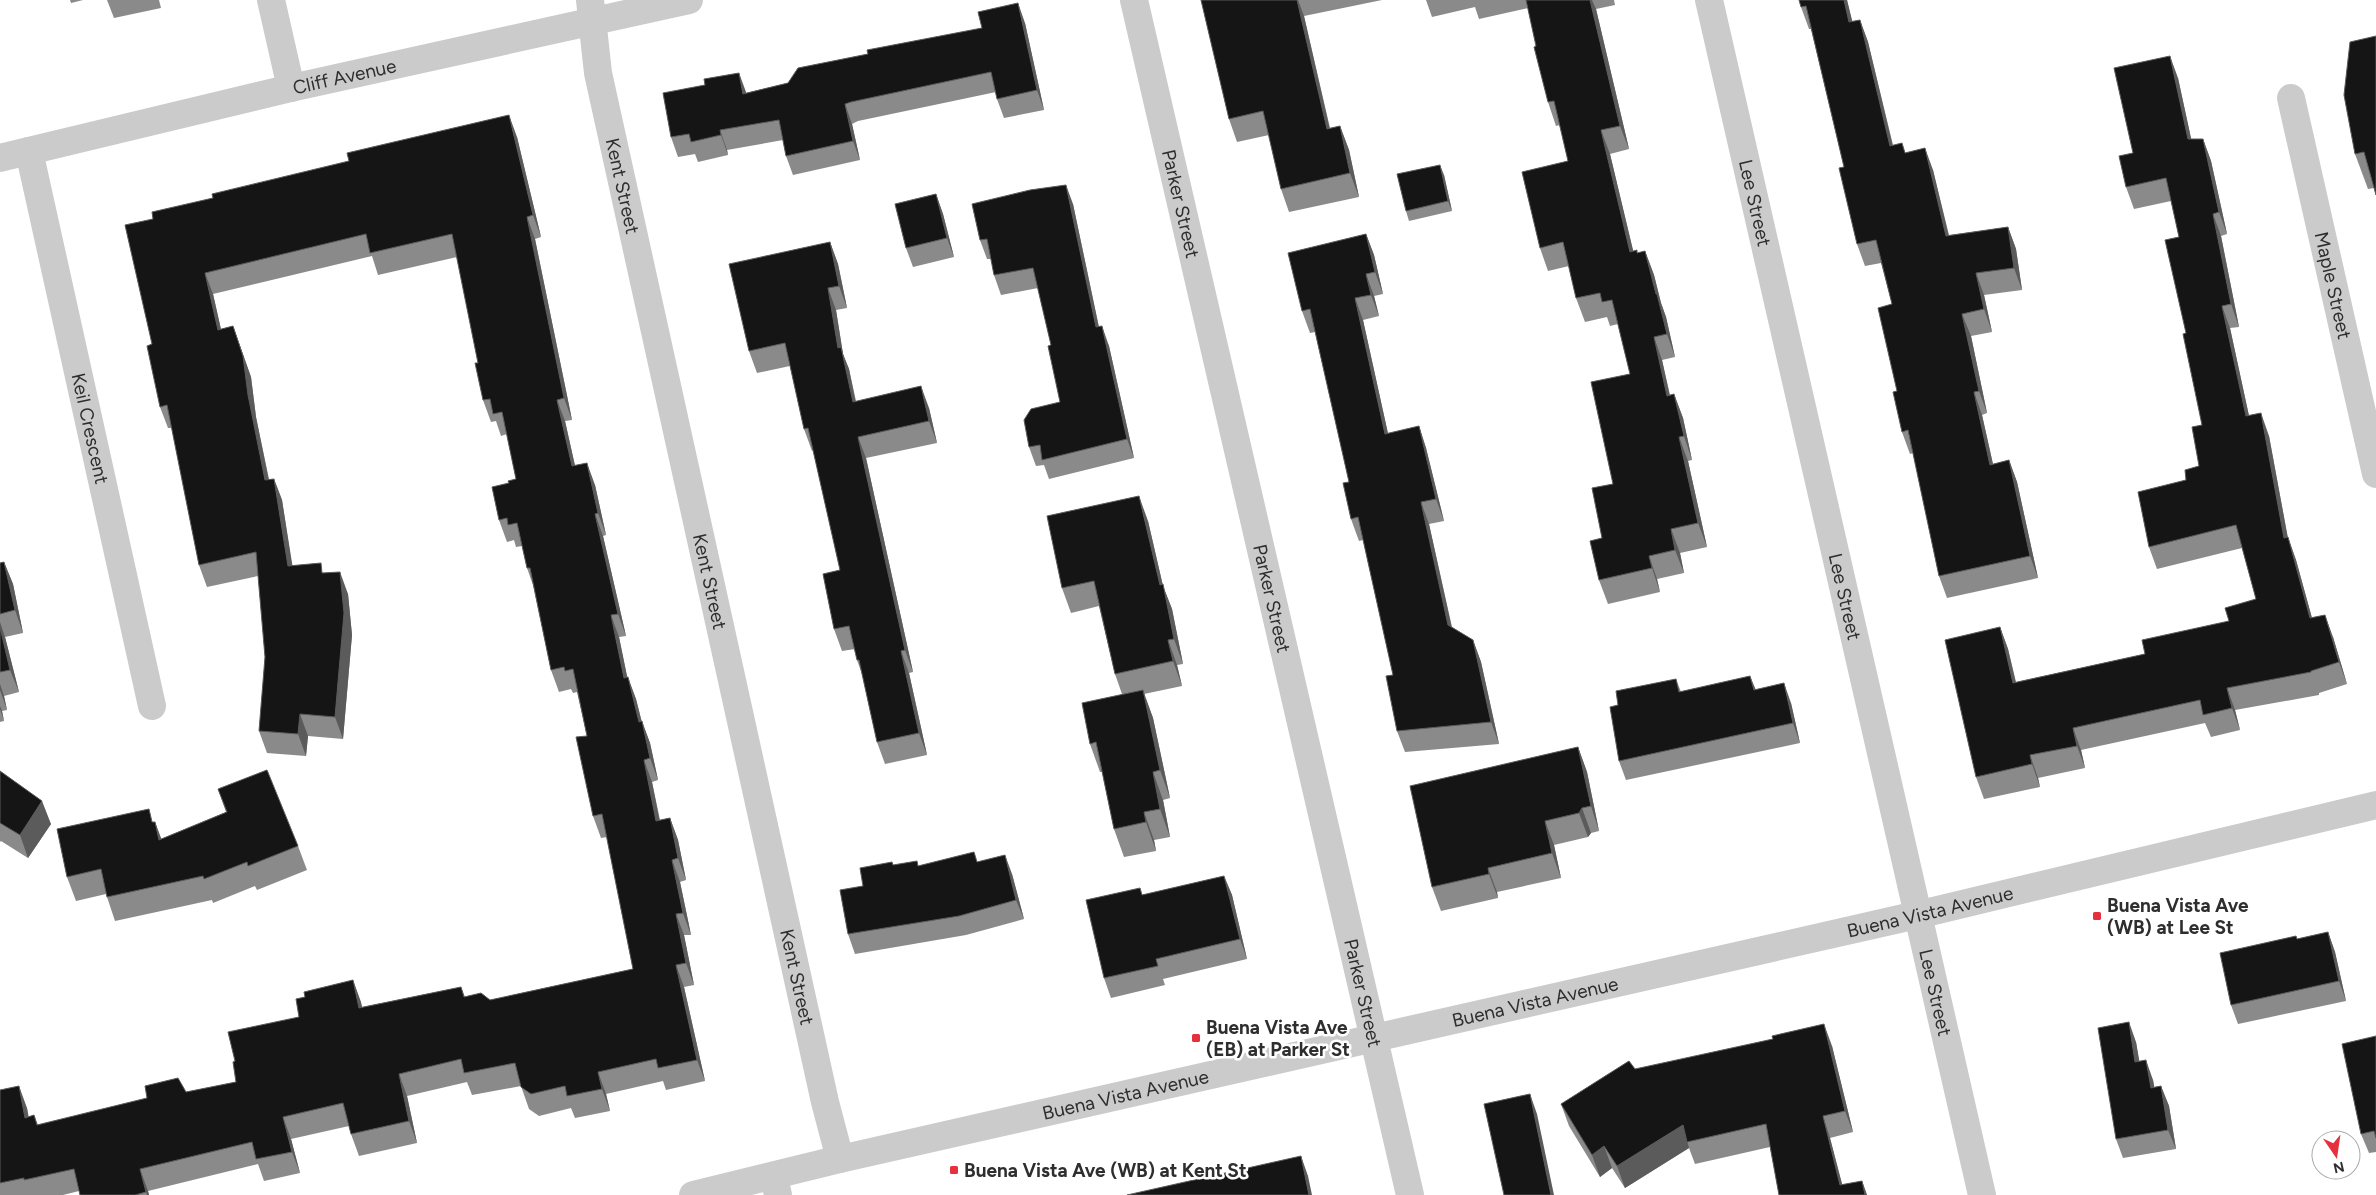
<svg xmlns="http://www.w3.org/2000/svg" width="2376" height="1195" font-family="Figtree,sans-serif">
<style>
.lines{fill:none;stroke-linecap:round;stroke-linejoin:round}
.minor{stroke:#cbcbcb;stroke-width:28}
.tertiary{stroke:#cbcbcb;stroke-width:28}
.wall{fill:#8a8a8a}
.shaded-wall{fill:#5b5b5b}
.building{fill:#151515;stroke:#5b5b5b}
.poi-dot{fill:#e6303e;stroke:#fff;stroke-width:2}
.labels{text-anchor:middle;dominant-baseline:central;stroke-width:5;stroke-linejoin:round;paint-order:stroke}
.street-label{font-size:19px;fill:#2e2e2e;stroke:#fff}
.poi-label{font-size:19px;font-weight:bold;fill:#2e2e2e;stroke:#fff;text-anchor:start}
</style>
<rect width="100%" height="100%" fill="#fff"/>
<g class="lines">
<g class="minor">
<path d="M 271,0 L 291,88"/>
<path id="s1" d="M 590,0 L 598,73 L 825,1102 L 840,1159"/>
<path id="s2" d="M 1134,0 L 1410,1195"/>
<path id="s3" d="M 1709,0 L 1982,1195"/>
<path id="s4" d="M 2291,98 L 2376,474"/>
<path id="s5" d="M 29,151 L 152,706"/>
<path id="s6" d="M 0,158 L 291,88 L 689,0"/>
<path d="M 774,1177 L 778,1195"/>
</g>
<path class="tertiary" id="s7" d="M 693,1195 L 840,1159 L 1917,915 L 2376,805"/>
</g>
<path class="wall" d="M 70,0 L 83,0 L 71,3 Z
M 107,0 L 159,0 L 161,8 L 114,18 Z
M 1201,0 L 1382,0 L 1304,16 L 1330,128 L 1340,126 L 1349,150 L 1359,197 L 1289,212 L 1281,189 L 1269,135 L 1237,142 L 1229,119 Z
M 1426,0 L 1614,0 L 1615,5 L 1596,9 L 1629,149 L 1610,154 L 1633,251 L 1638,253 L 1645,251 L 1654,275 L 1661,303 L 1666,317 L 1675,357 L 1662,360 L 1670,395 L 1674,394 L 1683,418 L 1692,460 L 1688,461 L 1707,547 L 1680,553 L 1684,573 L 1657,579 L 1660,592 L 1608,604 L 1599,580 L 1602,538 L 1613,484 L 1630,374 L 1618,324 L 1610,326 L 1607,317 L 1585,322 L 1576,298 L 1569,266 L 1548,271 L 1540,248 L 1568,161 L 1560,125 L 1556,126 L 1548,102 L 1528,8 L 1479,19 L 1475,7 L 1432,17 Z
M 1799,0 L 1847,0 L 1852,22 L 1860,20 L 1868,42 L 1893,145 L 1933,170 L 1949,235 L 2008,227 L 2016,249 L 2022,290 L 1984,295 L 1992,332 L 1971,336 L 1987,413 L 1982,415 L 1993,464 L 2009,460 L 2017,482 L 2038,578 L 1947,598 L 1939,576 L 1913,453 L 1910,454 L 1902,432 L 1897,391 L 1892,304 L 1881,263 L 1865,266 L 1857,244 L 1844,167 L 1811,29 L 1809,29 L 1801,7 Z
M 1025,23 L 1044,110 L 1004,118 L 997,99 L 996,92 L 858,121 L 852,124 L 860,160 L 793,175 L 786,156 L 783,140 L 727,150 L 728,155 L 698,162 L 695,154 L 678,157 L 671,137 L 746,93 L 788,83 L 868,54 Z
M 2376,36 L 2374,188 L 2368,189 L 2355,154 Z
M 2178,78 L 2191,139 L 2203,139 L 2211,161 L 2227,234 L 2221,236 L 2239,327 L 2230,328 L 2249,416 L 2269,436 L 2288,538 L 2296,560 L 2312,618 L 2333,637 L 2347,684 L 2319,693 L 2319,695 L 2235,710 L 2240,730 L 2211,737 L 2205,723 L 2081,750 L 2085,768 L 2038,778 L 2040,787 L 1984,799 L 1976,777 L 2000,627 L 2008,649 L 2016,682 L 2145,654 L 2229,621 L 2256,599 L 2242,548 L 2157,569 L 2149,547 L 2186,480 L 2199,466 L 2202,425 L 2186,333 L 2179,237 L 2171,201 L 2134,209 L 2126,187 L 2133,153 Z
M 517,137 L 541,237 L 535,239 L 572,420 L 565,421 L 575,466 L 595,485 L 606,535 L 603,536 L 626,636 L 619,637 L 627,677 L 636,699 L 642,722 L 650,743 L 658,780 L 652,782 L 660,820 L 670,818 L 678,840 L 686,880 L 680,882 L 691,935 L 684,935 L 694,985 L 684,987 L 705,1081 L 666,1090 L 663,1081 L 606,1094 L 610,1111 L 575,1118 L 571,1108 L 539,1116 L 529,1109 L 521,1086 L 472,1095 L 467,1082 L 407,1096 L 417,1143 L 359,1156 L 351,1134 L 349,1126 L 291,1139 L 300,1173 L 264,1181 L 258,1164 L 148,1191 L 149,1195 L 80,1195 L 79,1191 L 63,1195 L 0,1195 L 0,1090 L 27,1108 L 28,1117 L 34,1115 L 38,1125 L 186,1092 L 236,1082 L 235,1061 L 299,1017 L 305,997 L 353,980 L 362,1007 L 461,987 L 465,997 L 490,1000 L 633,969 L 607,837 L 601,838 L 593,816 L 587,736 L 577,692 L 573,693 L 571,689 L 559,692 L 551,670 L 533,585 L 527,568 L 522,546 L 516,547 L 514,540 L 507,542 L 499,520 L 509,483 L 516,479 L 507,434 L 501,436 L 496,421 L 491,422 L 483,400 L 478,363 L 457,257 L 378,275 L 372,256 L 213,294 L 221,329 L 233,326 L 251,377 L 256,417 L 269,479 L 274,479 L 282,500 L 292,566 L 324,573 L 348,594 L 352,635 L 343,739 L 308,736 L 306,756 L 267,753 L 259,731 L 265,657 L 258,576 L 207,587 L 199,565 L 172,428 L 168,428 L 160,407 L 152,344 L 153,219 Z
M 1444,175 L 1452,211 L 1409,221 L 1406,211 Z
M 936,194 L 943,214 L 954,257 L 913,267 L 906,248 Z
M 1073,204 L 1099,327 L 1109,346 L 1134,458 L 1049,479 L 1044,465 L 1036,466 L 1029,447 L 1060,402 L 1051,345 L 1038,288 L 1001,295 L 994,275 L 991,259 L 987,259 L 980,240 Z
M 1366,234 L 1374,255 L 1383,294 L 1374,296 L 1379,316 L 1363,320 L 1388,434 L 1419,426 L 1426,448 L 1444,521 L 1429,524 L 1452,627 L 1473,640 L 1481,662 L 1499,744 L 1405,752 L 1397,731 L 1393,675 L 1363,540 L 1359,541 L 1351,519 L 1349,482 L 1315,332 L 1310,333 L 1302,311 Z
M 830,242 L 838,264 L 847,308 L 836,310 L 843,354 L 849,369 L 856,401 L 929,408 L 937,443 L 866,458 L 913,672 L 909,673 L 927,755 L 885,764 L 877,742 L 862,674 L 857,660 L 855,649 L 842,651 L 834,629 L 840,570 L 813,450 L 812,451 L 804,429 L 790,366 L 757,373 L 749,351 Z
M 1148,521 L 1163,586 L 1172,609 L 1183,664 L 1177,665 L 1182,686 L 1144,694 L 1153,718 L 1170,798 L 1163,800 L 1170,837 L 1154,840 L 1156,851 L 1124,857 L 1114,829 L 1102,772 L 1100,772 L 1090,744 L 1122,694 L 1115,674 L 1099,606 L 1071,613 L 1062,588 Z
M 4,562 L 13,584 L 23,633 L 5,637 L 19,692 L 4,696 L 7,710 L 2,711 L 4,721 L 0,722 L 0,563 Z
M 1676,679 L 1681,692 L 1756,690 L 1791,703 L 1800,743 L 1626,780 L 1619,761 L 1618,705 Z
M 1578,747 L 1587,772 L 1599,831 L 1591,833 L 1588,837 L 1554,845 L 1561,878 L 1497,892 L 1498,898 L 1441,911 L 1432,887 Z
M 0,771 L 51,824 L 28,858 L 1,841 L 0,842 Z
M 218,789 L 298,846 L 307,870 L 257,890 L 255,886 L 213,903 L 212,900 L 115,921 L 106,894 L 76,901 L 67,877 L 153,822 L 155,822 L 161,839 L 226,812 Z
M 977,862 L 1012,874 L 1024,919 L 966,935 L 855,954 L 848,934 L 863,886 L 894,865 L 919,866 Z
M 1224,876 L 1232,895 L 1247,959 L 1163,979 L 1165,985 L 1111,998 L 1104,978 L 1142,895 Z
M 2328,932 L 2335,952 L 2346,1001 L 2238,1024 L 2231,1005 L 2297,939 Z
M 2376,1036 L 2376,1152 L 2369,1153 L 2361,1134 Z
M 2136,1042 L 2139,1061 L 2153,1080 L 2154,1087 L 2161,1086 L 2169,1106 L 2176,1149 L 2123,1158 L 2116,1139 Z
M 1832,1046 L 1853,1132 L 1830,1138 L 1842,1185 L 1862,1181 L 1867,1195 L 1779,1195 L 1770,1147 L 1695,1164 L 1689,1148 L 1625,1188 L 1612,1168 L 1600,1177 L 1569,1126 L 1561,1104 L 1635,1069 Z"/>
<path class="shaded-wall" d="M 1297,0 L 1298,0 L 1304,16 L 1335,152 L 1327,129 Z
M 1590,0 L 1592,0 L 1596,9 L 1629,149 L 1620,126 Z
M 1844,0 L 1847,0 L 1858,44 L 1849,22 Z
M 1018,3 L 1025,23 L 1044,110 L 1037,90 Z
M 1860,20 L 1868,42 L 1898,168 L 1890,146 Z
M 2170,56 L 2178,78 L 2196,161 L 2188,139 Z
M 739,73 L 746,92 L 750,113 L 743,94 Z
M 845,104 L 852,124 L 860,160 L 853,141 Z
M 509,115 L 517,137 L 541,237 L 533,215 Z
M 1340,126 L 1349,150 L 1359,197 L 1350,173 Z
M 720,130 L 727,150 L 728,155 L 721,135 Z
M 1601,130 L 1610,154 L 1639,275 L 1630,252 Z
M 2203,139 L 2211,161 L 2227,234 L 2219,212 Z
M 1925,148 L 1933,170 L 1954,258 L 1946,236 Z
M 1440,165 L 1444,175 L 1452,211 L 1448,201 Z
M 1066,185 L 1073,204 L 1103,347 L 1096,327 Z
M 936,194 L 943,214 L 954,257 L 947,238 Z
M 2213,214 L 2221,236 L 2239,327 L 2231,304 Z
M 527,217 L 535,239 L 572,420 L 564,398 Z
M 2008,227 L 2016,249 L 2022,290 L 2014,268 Z
M 1366,234 L 1374,255 L 1383,294 L 1375,272 Z
M 830,242 L 838,264 L 847,308 L 839,286 Z
M 1645,251 L 1654,275 L 1661,303 L 1666,317 L 1675,357 L 1667,334 L 1656,294 Z
M 205,273 L 213,294 L 226,352 L 218,330 Z
M 1976,273 L 1984,295 L 1992,332 L 1984,309 Z
M 1366,274 L 1374,296 L 1379,316 L 1371,295 Z
M 828,288 L 836,310 L 843,354 L 849,369 L 860,424 L 853,402 L 838,348 Z
M 1355,298 L 1363,320 L 1393,456 L 1385,434 Z
M 2222,306 L 2230,328 L 2254,439 L 2246,416 Z
M 1962,314 L 1971,336 L 1987,413 L 1979,391 Z
M 233,326 L 251,377 L 256,417 L 273,501 L 265,480 Z
M 1102,326 L 1109,346 L 1134,458 L 1127,439 Z
M 1654,337 L 1662,360 L 1675,420 L 1667,396 Z
M 921,386 L 929,408 L 937,443 L 929,421 Z
M 1974,392 L 1982,415 L 1998,487 L 1990,465 Z
M 1674,394 L 1683,418 L 1692,460 L 1684,436 Z
M 557,400 L 565,421 L 580,488 L 572,466 Z
M 2261,413 L 2269,436 L 2292,561 L 2284,538 Z
M 1419,426 L 1426,448 L 1444,521 L 1436,499 Z
M 858,437 L 866,458 L 913,672 L 905,650 Z
M 1679,437 L 1688,461 L 1707,547 L 1698,523 Z
M 2009,460 L 2017,482 L 2038,578 L 2030,556 Z
M 587,463 L 595,485 L 606,535 L 598,513 Z
M 274,479 L 282,500 L 296,588 L 288,566 Z
M 1139,496 L 1148,521 L 1163,586 L 1172,609 L 1183,664 L 1174,639 L 1160,585 Z
M 1421,502 L 1429,524 L 1456,647 L 1448,625 Z
M 595,514 L 603,536 L 626,636 L 618,614 Z
M 1671,529 L 1680,553 L 1684,573 L 1675,550 Z
M 2288,537 L 2296,560 L 2318,640 L 2310,618 Z
M 1649,556 L 1657,579 L 1660,592 L 1652,568 Z
M 4,562 L 13,584 L 23,633 L 15,610 Z
M 340,572 L 348,594 L 352,635 L 343,739 L 335,717 Z
M 611,615 L 619,637 L 632,700 L 624,678 Z
M 2325,615 L 2333,637 L 2347,684 L 2339,662 Z
M 0,622 L 5,637 L 19,692 L 10,670 L 0,627 Z
M 2000,627 L 2008,649 L 2021,705 L 2013,683 Z
M 1168,640 L 1177,665 L 1182,686 L 1173,661 Z
M 1473,640 L 1481,662 L 1499,744 L 1491,722 Z
M 901,651 L 909,673 L 927,755 L 919,733 Z
M 1750,676 L 1758,695 L 1754,690 Z
M 628,677 L 636,699 L 647,744 L 639,722 Z
M 1784,683 L 1791,703 L 1800,743 L 1793,723 Z
M 0,684 L 4,696 L 7,710 L 0,690 Z
M 2227,688 L 2235,710 L 2240,730 L 2232,708 Z
M 1143,690 L 1153,718 L 1170,798 L 1160,770 Z
M 0,706 L 2,711 L 4,721 L 0,709 Z
M 300,714 L 308,736 L 306,756 L 298,734 Z
M 642,721 L 650,743 L 658,780 L 650,758 Z
M 2073,728 L 2081,750 L 2085,768 L 2077,746 Z
M 1578,747 L 1587,772 L 1599,831 L 1591,806 Z
M 2030,755 L 2038,778 L 2040,787 L 2032,764 Z
M 644,760 L 652,782 L 664,843 L 656,821 Z
M 1153,772 L 1163,800 L 1170,837 L 1160,809 Z
M 42,801 L 51,824 L 28,858 L 20,835 Z
M 1582,808 L 1591,833 L 1588,837 L 1579,813 Z
M 1144,812 L 1154,840 L 1156,851 L 1146,822 Z
M 670,818 L 678,840 L 686,880 L 678,858 Z
M 1545,821 L 1554,845 L 1561,878 L 1552,853 Z
M 155,822 L 164,846 L 159,840 Z
M 1005,855 L 1012,874 L 1024,919 L 1016,900 Z
M 672,860 L 680,882 L 691,935 L 683,913 Z
M 1488,868 L 1497,892 L 1498,898 L 1489,874 Z
M 1224,876 L 1232,895 L 1247,959 L 1240,939 Z
M 676,914 L 684,935 L 694,985 L 686,963 Z
M 2328,932 L 2335,952 L 2346,1001 L 2339,981 Z
M 676,965 L 684,987 L 705,1081 L 697,1060 Z
M 353,980 L 361,1002 L 367,1030 L 359,1008 Z
M 2129,1022 L 2136,1042 L 2143,1082 L 2135,1062 Z
M 1824,1024 L 1832,1046 L 1853,1132 L 1845,1111 Z
M 2146,1060 L 2153,1080 L 2158,1107 L 2151,1088 Z
M 598,1072 L 606,1094 L 610,1111 L 602,1089 Z
M 399,1074 L 407,1096 L 417,1143 L 409,1121 Z
M 19,1086 L 27,1108 L 33,1140 L 25,1118 Z
M 2161,1086 L 2169,1106 L 2176,1149 L 2168,1130 Z
M 1530,1094 L 1537,1114 L 1554,1195 L 1551,1195 Z
M 1823,1116 L 1830,1138 L 1845,1195 L 1840,1185 Z
M 283,1117 L 291,1139 L 300,1173 L 292,1152 Z
M 1683,1125 L 1689,1148 L 1625,1188 L 1617,1166 Z
M 1604,1146 L 1612,1168 L 1600,1177 L 1592,1155 Z
M 1301,1156 L 1308,1176 L 1312,1195 L 1309,1195 Z
M 140,1169 L 148,1191 L 149,1195 L 147,1195 L 146,1192 Z
M 1862,1181 L 1867,1195 L 1865,1195 Z"/>
<path class="building" d="M 1201,0 L 1297,0 L 1327,129 L 1340,126 L 1350,173 L 1281,189 L 1263,111 L 1229,119 Z
M 1526,0 L 1590,0 L 1620,126 L 1601,130 L 1630,252 L 1637,250 L 1637,253 L 1645,251 L 1656,294 L 1657,294 L 1667,334 L 1654,337 L 1667,396 L 1674,394 L 1684,436 L 1679,437 L 1698,523 L 1671,529 L 1675,550 L 1649,556 L 1652,568 L 1599,580 L 1590,541 L 1602,538 L 1592,488 L 1613,484 L 1591,382 L 1630,374 L 1612,300 L 1602,302 L 1600,293 L 1576,298 L 1563,242 L 1540,248 L 1522,172 L 1568,161 L 1554,101 L 1548,102 L 1534,47 L 1536,46 Z
M 1799,0 L 1844,0 L 1849,22 L 1860,20 L 1890,146 L 1902,143 L 1905,153 L 1925,148 L 1946,236 L 2008,227 L 2014,268 L 1976,273 L 1984,309 L 1962,314 L 1979,391 L 1974,392 L 1990,465 L 2009,460 L 2030,556 L 1939,576 L 1908,430 L 1902,432 L 1893,392 L 1897,391 L 1878,308 L 1892,304 L 1876,240 L 1857,244 L 1839,168 L 1844,167 L 1806,6 L 1801,7 Z
M 1018,3 L 1037,90 L 997,99 L 991,72 L 851,102 L 845,104 L 853,141 L 786,156 L 779,120 L 720,130 L 721,135 L 691,142 L 689,134 L 671,137 L 663,93 L 705,85 L 704,79 L 739,73 L 743,94 L 788,83 L 798,68 L 868,54 L 867,50 L 982,28 L 978,12 Z
M 2376,36 L 2376,195 L 2364,152 L 2355,154 L 2344,95 L 2350,42 Z
M 2170,56 L 2188,139 L 2203,139 L 2219,212 L 2213,214 L 2231,304 L 2222,306 L 2246,416 L 2261,413 L 2284,538 L 2288,537 L 2310,618 L 2325,615 L 2339,662 L 2311,671 L 2311,672 L 2227,688 L 2232,708 L 2203,715 L 2200,700 L 2073,728 L 2077,746 L 2030,755 L 2032,764 L 1976,777 L 1945,640 L 2000,627 L 2013,683 L 2145,654 L 2142,640 L 2229,621 L 2225,608 L 2256,599 L 2236,525 L 2149,547 L 2138,492 L 2186,480 L 2185,470 L 2199,466 L 2192,427 L 2202,425 L 2183,334 L 2186,333 L 2165,240 L 2179,237 L 2166,178 L 2126,187 L 2119,156 L 2133,153 L 2114,68 Z
M 509,115 L 533,215 L 527,217 L 564,398 L 557,400 L 572,466 L 587,463 L 598,513 L 595,514 L 618,614 L 611,615 L 624,678 L 628,677 L 639,722 L 642,721 L 650,758 L 644,760 L 656,821 L 670,818 L 678,858 L 672,860 L 683,913 L 676,914 L 686,963 L 676,965 L 697,1060 L 658,1068 L 656,1059 L 598,1072 L 602,1089 L 567,1096 L 565,1086 L 531,1094 L 521,1087 L 515,1063 L 464,1073 L 461,1059 L 399,1074 L 409,1121 L 351,1134 L 343,1103 L 283,1117 L 292,1152 L 256,1159 L 252,1142 L 140,1169 L 146,1192 L 135,1195 L 80,1195 L 74,1169 L 24,1180 L 24,1178 L 0,1183 L 0,1090 L 19,1086 L 25,1118 L 34,1115 L 37,1125 L 147,1098 L 145,1086 L 178,1078 L 186,1092 L 236,1082 L 233,1062 L 235,1061 L 228,1032 L 299,1017 L 296,999 L 305,997 L 304,992 L 353,980 L 359,1008 L 461,987 L 464,997 L 481,993 L 490,1000 L 633,969 L 602,814 L 593,816 L 576,737 L 587,736 L 573,669 L 565,671 L 564,667 L 551,670 L 530,568 L 527,568 L 517,523 L 508,525 L 507,518 L 499,520 L 492,487 L 509,483 L 508,481 L 516,479 L 502,412 L 493,414 L 490,399 L 483,400 L 475,363 L 478,363 L 452,234 L 370,253 L 366,234 L 205,273 L 218,330 L 233,326 L 243,356 L 248,395 L 265,480 L 274,479 L 288,566 L 321,563 L 322,573 L 340,572 L 344,613 L 335,717 L 300,714 L 298,734 L 259,731 L 265,657 L 256,552 L 199,565 L 167,405 L 160,407 L 147,346 L 152,344 L 125,225 L 153,219 L 152,212 L 213,198 L 212,194 L 349,161 L 347,153 Z
M 1440,165 L 1448,201 L 1406,211 L 1397,174 Z
M 1066,185 L 1096,327 L 1102,326 L 1127,439 L 1042,460 L 1040,445 L 1029,447 L 1024,420 L 1031,409 L 1060,402 L 1048,346 L 1051,345 L 1033,268 L 994,275 L 987,239 L 980,240 L 972,204 L 1030,190 Z
M 936,194 L 947,238 L 906,248 L 895,204 Z
M 1366,234 L 1375,272 L 1366,274 L 1371,295 L 1355,298 L 1385,434 L 1419,426 L 1436,499 L 1421,502 L 1448,625 L 1473,640 L 1491,722 L 1397,731 L 1386,676 L 1393,675 L 1358,517 L 1351,519 L 1343,483 L 1349,482 L 1310,309 L 1302,311 L 1288,253 Z
M 830,242 L 839,286 L 828,288 L 838,348 L 841,347 L 853,402 L 921,386 L 929,421 L 858,437 L 905,650 L 901,651 L 919,733 L 877,742 L 859,660 L 857,660 L 849,626 L 834,629 L 823,574 L 840,570 L 808,428 L 804,429 L 785,343 L 749,351 L 729,264 Z
M 1139,496 L 1160,585 L 1163,584 L 1174,639 L 1168,640 L 1173,661 L 1115,674 L 1094,581 L 1062,588 L 1047,516 Z
M 4,562 L 15,610 L 0,614 L 0,563 Z
M 0,627 L 10,670 L 0,672 Z
M 1750,676 L 1754,690 L 1784,683 L 1793,723 L 1619,761 L 1610,707 L 1618,705 L 1616,691 L 1676,679 L 1679,692 Z
M 1143,690 L 1160,770 L 1153,772 L 1160,809 L 1144,812 L 1146,822 L 1114,829 L 1096,742 L 1090,744 L 1082,703 Z
M 1578,747 L 1591,806 L 1582,808 L 1579,813 L 1545,821 L 1552,853 L 1488,868 L 1489,874 L 1432,887 L 1410,786 Z
M 267,770 L 298,846 L 248,866 L 247,862 L 204,879 L 203,876 L 107,897 L 101,869 L 67,877 L 57,829 L 149,809 L 152,822 L 155,822 L 159,840 L 227,812 L 218,789 Z
M 0,771 L 42,801 L 20,835 L 0,823 Z
M 974,852 L 977,862 L 1005,855 L 1016,900 L 959,916 L 848,934 L 840,890 L 863,886 L 860,868 L 892,862 L 893,865 L 917,861 L 918,866 Z
M 1224,876 L 1240,939 L 1156,959 L 1158,966 L 1104,978 L 1086,900 L 1140,888 L 1142,895 Z
M 2328,932 L 2339,981 L 2231,1005 L 2220,953 L 2296,936 L 2297,939 Z
M 2129,1022 L 2135,1062 L 2146,1060 L 2151,1088 L 2161,1086 L 2168,1130 L 2116,1139 L 2098,1028 Z
M 1824,1024 L 1845,1111 L 1823,1116 L 1840,1185 L 1862,1181 L 1865,1195 L 1779,1195 L 1766,1124 L 1687,1142 L 1683,1125 L 1617,1166 L 1604,1146 L 1592,1155 L 1561,1104 L 1629,1061 L 1635,1069 L 1773,1039 L 1772,1036 Z
M 2376,1036 L 2376,1138 L 2374,1131 L 2361,1134 L 2342,1044 Z
M 1530,1094 L 1551,1195 L 1504,1195 L 1484,1104 Z
M 1301,1156 L 1309,1195 L 1127,1195 Z"/>
<g class="poi-dot">
<rect x="2092" y="911" width="10" height="10" rx="2.5"/>
<rect x="1191" y="1033" width="10" height="10" rx="2.5"/>
<rect x="949" y="1165" width="10" height="10" rx="2.5"/>
</g>
<g class="labels">
<g class="street-label">
<text stroke="none"><textPath href="#s6" startOffset="354">Cliff Avenue</textPath></text>
<text stroke="none"><textPath href="#s1" startOffset="189">Kent Street</textPath></text>
<text stroke="none"><textPath href="#s2" startOffset="209">Parker Street</textPath></text>
<text stroke="none"><textPath href="#s3" startOffset="208">Lee Street</textPath></text>
<text stroke="none"><textPath href="#s4" startOffset="192">Maple Street</textPath></text>
<text stroke="none"><textPath href="#s5" startOffset="284">Keil Crescent</textPath></text>
<text stroke="none"><textPath href="#s1" startOffset="594">Kent Street</textPath></text>
<text stroke="none"><textPath href="#s2" startOffset="614">Parker Street</textPath></text>
<text stroke="none"><textPath href="#s3" startOffset="612">Lee Street</textPath></text>
<text stroke="none"><textPath href="#s7" startOffset="1269">Buena Vista Avenue</textPath></text>
<text stroke="none"><textPath href="#s1" startOffset="999">Kent Street</textPath></text>
<text stroke="none"><textPath href="#s2" startOffset="1019">Parker Street</textPath></text>
<text stroke="none"><textPath href="#s3" startOffset="1018">Lee Street</textPath></text>
<text stroke="none"><textPath href="#s7" startOffset="864">Buena Vista Avenue</textPath></text>
<text stroke="none"><textPath href="#s7" startOffset="444">Buena Vista Avenue</textPath></text>
</g>
<g class="poi-label">
<text x="2107" y="905">Buena Vista Ave<tspan x="2107" dy="22">(WB) at Lee St</tspan></text>
<text x="1206" y="1027">Buena Vista Ave<tspan x="1206" dy="22">(EB) at Parker St</tspan></text>
<text x="964" y="1170">Buena Vista Ave (WB) at Kent St</text>
</g>
</g>
<g transform="translate(2336 1155) rotate(167)"><circle r="24" fill="#ffffff" stroke="#ababab"/>
<path d="M0-4L9 19L0 12L-9 19Z" fill="#e6303e"/>
<text y="-8" font-size="14" font-weight="bold" text-anchor="middle" fill="#2e2e2e">N</text>
</g>
</svg>
